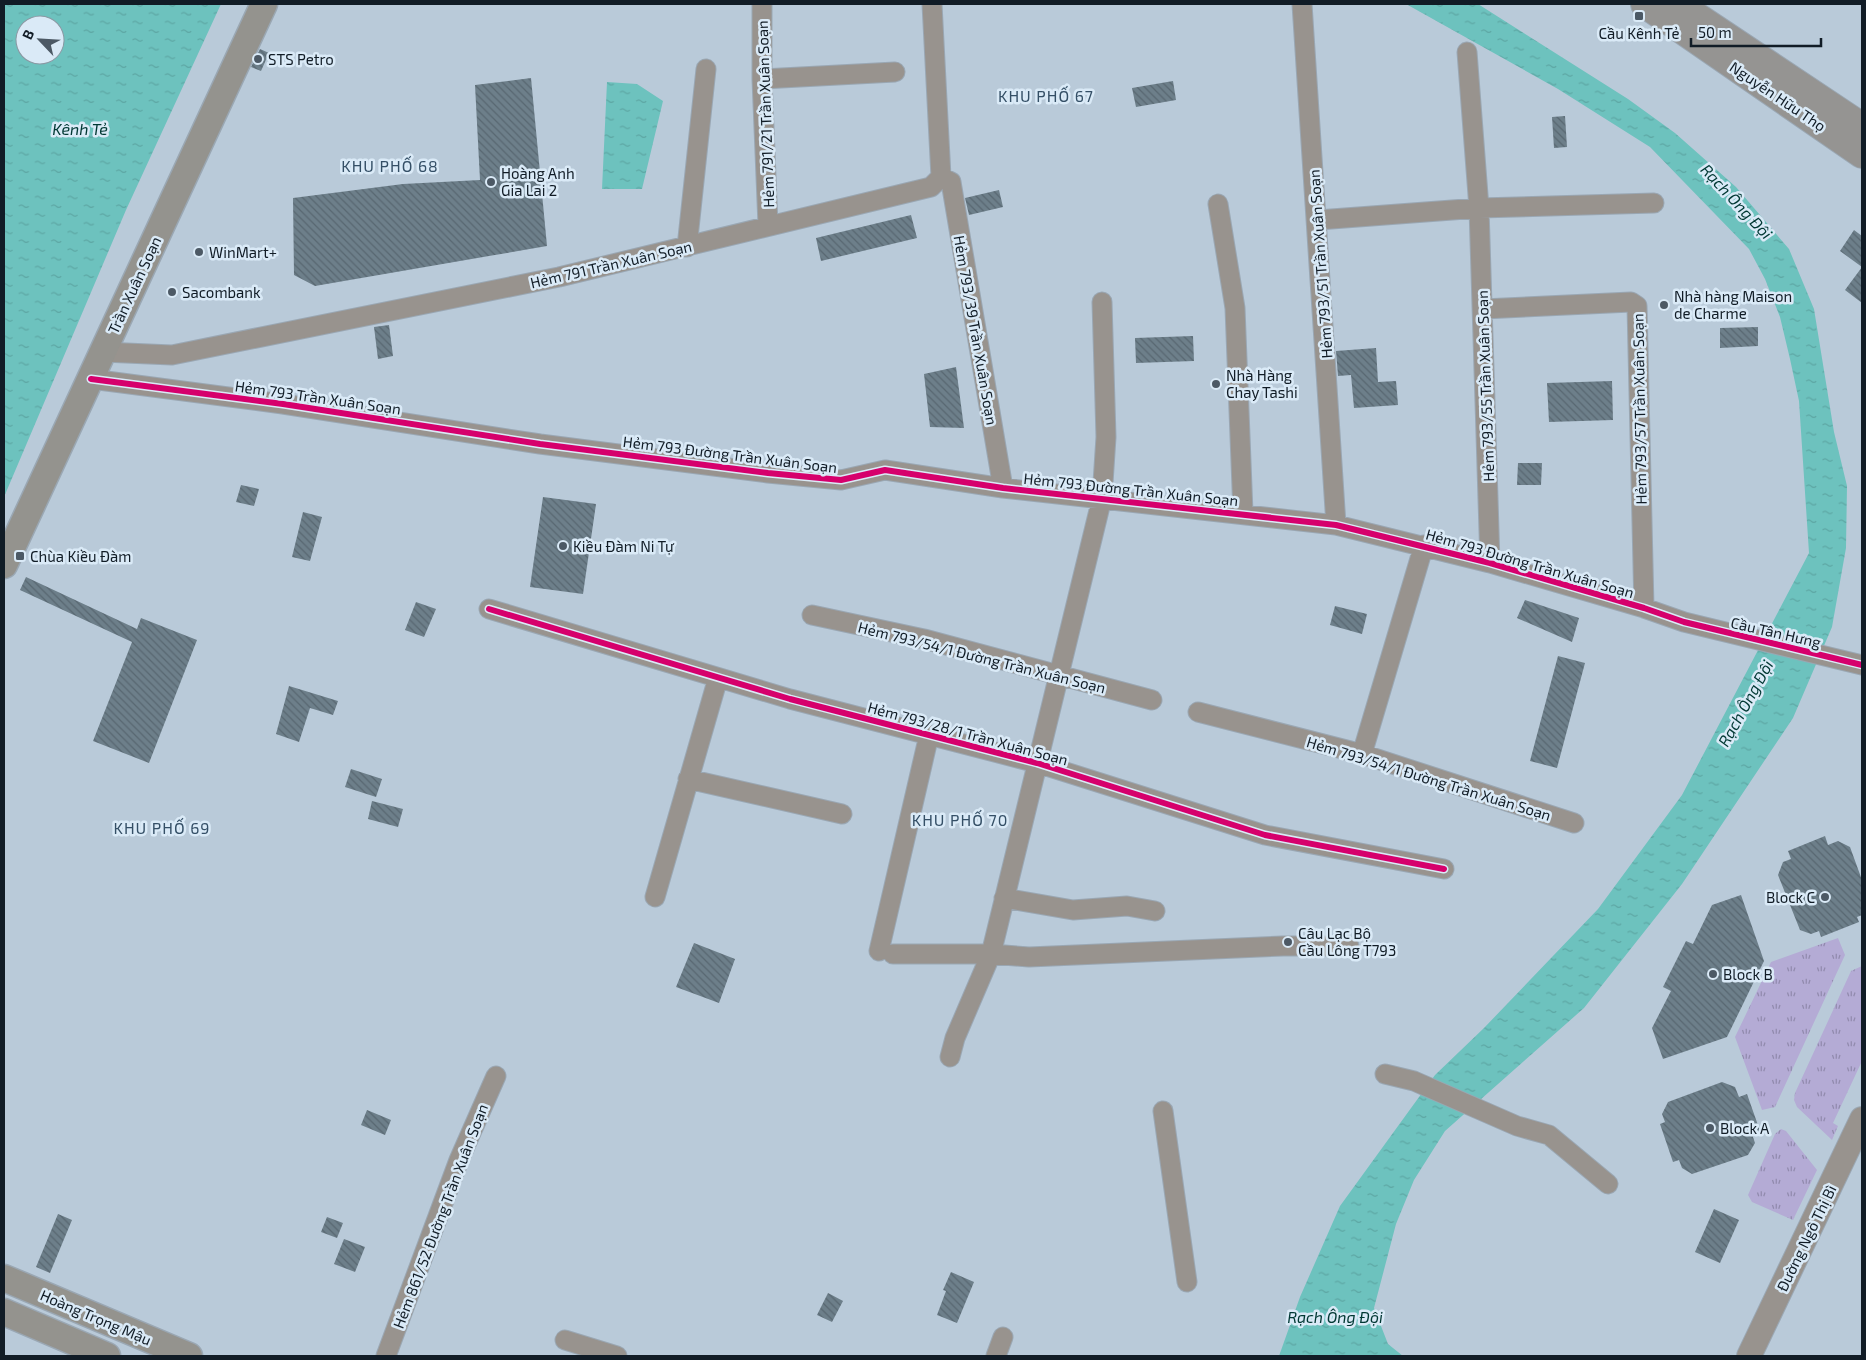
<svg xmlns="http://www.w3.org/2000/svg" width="1866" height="1360" font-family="'Exo 2',sans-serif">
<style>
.grass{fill:url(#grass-tufts)}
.water{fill:url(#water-ripples);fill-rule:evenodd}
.building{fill:url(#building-back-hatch)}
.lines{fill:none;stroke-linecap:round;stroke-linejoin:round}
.minor-casing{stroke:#9aa7b3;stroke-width:21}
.tertiary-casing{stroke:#9aa7b3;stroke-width:26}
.secondary-casing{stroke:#9aa7b3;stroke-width:29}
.primary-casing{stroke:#9aa7b3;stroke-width:30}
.minor{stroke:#98938e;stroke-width:19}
.tertiary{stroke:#98938e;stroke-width:24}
.secondary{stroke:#94938e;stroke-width:26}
.primary{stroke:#959492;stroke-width:28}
.cycleway-casing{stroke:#daeaf7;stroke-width:9}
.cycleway{stroke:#d6006c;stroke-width:6}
.poi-dot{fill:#4c5965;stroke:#daeaf7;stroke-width:2}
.labels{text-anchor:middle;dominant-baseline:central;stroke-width:5;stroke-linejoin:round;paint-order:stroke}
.poi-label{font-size:15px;fill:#111c26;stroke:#daeaf7;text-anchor:start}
.street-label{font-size:15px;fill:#111c26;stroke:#daeaf7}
.neighbourhood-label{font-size:16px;letter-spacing:1px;fill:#344f66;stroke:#daeaf7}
.water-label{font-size:16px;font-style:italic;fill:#003833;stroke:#daeaf7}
</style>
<defs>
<pattern id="grass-tufts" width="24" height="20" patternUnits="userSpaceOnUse" patternTransform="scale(1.25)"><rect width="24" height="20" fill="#b4abd5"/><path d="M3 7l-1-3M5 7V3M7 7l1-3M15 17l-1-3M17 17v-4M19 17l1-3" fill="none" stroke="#918aad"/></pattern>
<pattern id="water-ripples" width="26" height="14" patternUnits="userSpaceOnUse" patternTransform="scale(1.25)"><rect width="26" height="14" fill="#6dc2be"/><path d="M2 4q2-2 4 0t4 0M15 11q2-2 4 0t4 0" fill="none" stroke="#5da6a3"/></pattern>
<pattern id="building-back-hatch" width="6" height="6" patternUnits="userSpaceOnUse" patternTransform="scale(1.25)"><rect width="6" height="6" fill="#6d7f8a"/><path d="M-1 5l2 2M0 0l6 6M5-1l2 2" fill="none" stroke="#586771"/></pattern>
</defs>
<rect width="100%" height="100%" fill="#b9cad9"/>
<path class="grass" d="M 1838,938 L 1845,955 L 1775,1107 L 1762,1110 L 1735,1037 L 1771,962 Z
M 1862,966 L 1862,1061 L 1833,1123 L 1838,1126 L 1832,1140 L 1797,1107 L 1794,1100 L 1795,1093 L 1851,971 Z
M 1781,1129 L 1786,1131 L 1817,1170 L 1793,1220 L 1752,1202 L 1748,1195 L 1775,1134 Z"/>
<path class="water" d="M 4,4 L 221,4 L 126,210 L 4,497 ZM 25,25 L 55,25 L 55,55 L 25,55 Z
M 1406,4 L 1478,4 L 1628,99 L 1675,133 L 1736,187 L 1789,249 L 1814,309 L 1834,432 L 1847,486 L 1846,548 L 1832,627 L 1793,718 L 1682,884 L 1584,1008 L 1445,1131 L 1414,1180 L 1396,1224 L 1374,1308 L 1388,1344 L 1403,1356 L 1279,1356 L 1300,1297 L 1340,1206 L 1435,1075 L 1484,1028 L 1598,909 L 1682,795 L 1809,553 L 1799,401 L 1790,359 L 1780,317 L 1765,279 L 1749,249 L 1650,147 L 1558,89 Z
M 607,82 L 637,84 L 663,101 L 642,189 L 602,189 Z"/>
<path class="building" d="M 260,49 L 269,53 L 261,71 L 251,67 Z
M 531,78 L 547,246 L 315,286 L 294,275 L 293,198 L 403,184 L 480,180 L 475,85 Z
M 1173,81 L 1176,100 L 1136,107 L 1132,88 Z
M 1565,116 L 1567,147 L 1554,148 L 1552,117 Z
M 999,190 L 1003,207 L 969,215 L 965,198 Z
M 911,215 L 917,238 L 821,261 L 816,238 Z
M 1854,230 L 1862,236 L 1862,267 L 1840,251 Z
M 1862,267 L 1862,303 L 1845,290 Z
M 389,325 L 393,356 L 378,359 L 374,327 Z
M 1758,327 L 1758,346 L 1720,348 L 1720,328 Z
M 1193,336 L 1194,361 L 1136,363 L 1135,338 Z
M 1376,348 L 1378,382 L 1396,381 L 1398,405 L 1354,408 L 1351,375 L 1338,376 L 1336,351 Z
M 956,367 L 964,428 L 930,427 L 924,374 Z
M 1612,381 L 1613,420 L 1549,422 L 1547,383 Z
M 1518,463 L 1542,463 L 1541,485 L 1517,485 Z
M 241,485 L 259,489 L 254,506 L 236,502 Z
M 543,497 L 596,504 L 583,594 L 530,587 Z
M 303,512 L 322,517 L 310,561 L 292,557 Z
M 26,577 L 137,629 L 141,618 L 197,640 L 149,763 L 93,741 L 132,642 L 20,590 Z
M 1525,600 L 1579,618 L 1572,642 L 1517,618 Z
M 416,602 L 436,609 L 424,637 L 405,630 Z
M 1335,606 L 1367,614 L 1362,634 L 1330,625 Z
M 1558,656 L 1585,663 L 1557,768 L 1530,761 Z
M 289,686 L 338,701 L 333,715 L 310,708 L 299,742 L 276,734 Z
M 351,769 L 382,779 L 376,797 L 345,787 Z
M 372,801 L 403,809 L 398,827 L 368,819 Z
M 1825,836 L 1828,845 L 1838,841 L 1850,847 L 1862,880 L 1862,915 L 1857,917 L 1859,922 L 1821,937 L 1819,931 L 1811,934 L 1800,930 L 1778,875 L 1783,862 L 1791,859 L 1788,851 Z
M 1741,895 L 1764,961 L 1727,1037 L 1663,1059 L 1652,1028 L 1671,991 L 1663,987 L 1686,941 L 1693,944 L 1712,905 Z
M 694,943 L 735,959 L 719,1003 L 676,987 Z
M 1722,1082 L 1735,1087 L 1739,1097 L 1747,1094 L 1760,1131 L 1752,1134 L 1755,1143 L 1748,1155 L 1692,1174 L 1682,1168 L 1679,1160 L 1673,1162 L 1660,1124 L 1665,1122 L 1662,1114 L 1668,1102 Z
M 367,1110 L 391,1120 L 385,1135 L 361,1125 Z
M 1714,1209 L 1739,1220 L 1720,1263 L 1695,1252 Z
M 58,1214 L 72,1220 L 50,1273 L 36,1267 Z
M 327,1217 L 343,1223 L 337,1238 L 321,1232 Z
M 344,1239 L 365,1247 L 355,1272 L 334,1264 Z
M 951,1272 L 974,1282 L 957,1323 L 937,1315 L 946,1291 L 943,1290 Z
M 828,1293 L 843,1301 L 832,1322 L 817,1315 Z"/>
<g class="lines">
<g class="minor-casing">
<path id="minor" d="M 762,4 L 762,79 L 768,225
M 1302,4 L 1336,525
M 1467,52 L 1479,208 L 1490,563
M 762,79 L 895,72
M 941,177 L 951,182 L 1003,488
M 1218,204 L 1235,308 L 1243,513
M 1318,220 L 1479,208 L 1654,203
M 687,247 L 706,69
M 1483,309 L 1631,302 L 1637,306 L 1644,608
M 103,352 L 172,355 L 559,277 L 931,187 L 941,177 L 932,4
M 91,379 L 283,404 L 540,444 L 768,473 L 841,480 L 885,470 L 1003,488 L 1336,525 L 1490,563 L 1644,608 L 1684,622 L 1862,665
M 489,609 L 790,699 L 1037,763 L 1265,835 L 1444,869
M 812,615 L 924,639 L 1152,700
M 1198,712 L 1362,754 L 1574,823
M 1362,754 L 1424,545
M 688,779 L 842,814
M 655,897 L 718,678
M 1004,898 L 1073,910 L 1127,906 L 1155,911
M 879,951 L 929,735
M 893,954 L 991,954 L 1029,957 L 1283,946 L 1349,946
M 950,1057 L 955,1038 L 991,954 L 1102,498 L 1106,437 L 1102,302
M 1385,1074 L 1414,1081 L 1517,1126 L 1549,1135 L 1608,1184
M 1163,1111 L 1187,1282
M 565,1340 L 617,1356
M 386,1356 L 459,1160 L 496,1076
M 996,1356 L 1003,1337"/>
</g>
<g class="tertiary-casing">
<path id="tertiary" d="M 1749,1356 L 1862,1119"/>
</g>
<g class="secondary-casing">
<path id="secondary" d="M 4,565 L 264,4
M 4,1278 L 189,1356
M 4,1312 L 107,1356"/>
</g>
<g class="primary-casing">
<path id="primary" d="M 1645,4 L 1862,154
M 1685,9 L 1862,127"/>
</g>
<use href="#minor" class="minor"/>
<use href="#tertiary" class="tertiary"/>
<use href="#secondary" class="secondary"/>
<use href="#primary" class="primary"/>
<g class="cycleway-casing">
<path id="cycleway" d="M 91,379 L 283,404 L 540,444 L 768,473 L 841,480 L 885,470 L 1003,488 L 1336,525 L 1490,563 L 1644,608 L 1684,622 L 1862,665
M 489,609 L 790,699 L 1037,763 L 1265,835 L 1444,869"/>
</g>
<use href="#cycleway" class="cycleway"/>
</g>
<g class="poi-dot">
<rect x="1634" y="11" width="10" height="10" rx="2.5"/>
<circle cx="258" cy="59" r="5"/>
<circle cx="491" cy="182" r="5"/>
<circle cx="199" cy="252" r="5"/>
<circle cx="172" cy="292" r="5"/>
<circle cx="1664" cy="305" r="5"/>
<circle cx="1216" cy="384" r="5"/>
<circle cx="563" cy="546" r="5"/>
<rect x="15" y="551" width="10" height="10" rx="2.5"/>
<circle cx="1825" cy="897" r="5"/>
<circle cx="1288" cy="942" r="5"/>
<circle cx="1713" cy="974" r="5"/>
<circle cx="1710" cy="1128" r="5"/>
</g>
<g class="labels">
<g class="poi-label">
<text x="1639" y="33" text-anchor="middle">Cầu Kênh Tẻ</text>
<text x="268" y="59">STS Petro</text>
<text x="501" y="173">Hoàng Anh<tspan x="501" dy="17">Gia Lai 2</tspan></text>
<text x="209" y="252">WinMart+</text>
<text x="182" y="292">Sacombank</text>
<text x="1674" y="296">Nhà hàng Maison<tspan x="1674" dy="17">de Charme</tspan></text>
<text x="1226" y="375">Nhà Hàng<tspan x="1226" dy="17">Chay Tashi</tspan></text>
<text x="573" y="546">Kiều Đàm Ni Tự</text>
<text x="30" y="556">Chùa Kiều Đàm</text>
<text x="1815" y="897" text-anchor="end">Block C</text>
<text x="1298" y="933">Câu Lạc Bộ<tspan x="1298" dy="17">Cầu Lông T793</tspan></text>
<text x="1723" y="974">Block B</text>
<text x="1720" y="1128">Block A</text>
</g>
<g class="street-label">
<text transform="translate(1778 96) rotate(34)">Nguyễn Hữu Thọ</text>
<text transform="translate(765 114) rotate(-92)">Hẻm 791/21 Trần Xuân Soạn</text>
<text transform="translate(611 264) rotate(-13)">Hẻm 791 Trần Xuân Soạn</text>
<text transform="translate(1320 264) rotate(-94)">Hẻm 793/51 Trần Xuân Soạn</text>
<text transform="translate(134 285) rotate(-65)">Trần Xuân Soạn</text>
<text transform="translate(976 330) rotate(80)">Hẻm 793/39 Trần Xuân Soạn</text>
<text transform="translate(1485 386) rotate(-92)">Hẻm 793/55 Trần Xuân Soạn</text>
<text transform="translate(318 397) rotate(8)">Hẻm 793 Trần Xuân Soạn</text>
<text transform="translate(1639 409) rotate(-91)">Hẻm 793/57 Trần Xuân Soạn</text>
<text transform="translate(730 454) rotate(7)">Hẻm 793 Đường Trần Xuân Soạn</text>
<text transform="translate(1131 489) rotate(6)">Hẻm 793 Đường Trần Xuân Soạn</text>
<text transform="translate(1530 563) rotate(16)">Hẻm 793 Đường Trần Xuân Soạn</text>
<text transform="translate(1776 632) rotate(13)">Cầu Tân Hưng</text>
<text transform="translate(982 657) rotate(14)">Hẻm 793/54/1 Đường Trần Xuân Soạn</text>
<text transform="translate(968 733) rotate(15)">Hẻm 793/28/1 Trần Xuân Soạn</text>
<text transform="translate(1429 778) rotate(17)">Hẻm 793/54/1 Đường Trần Xuân Soạn</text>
<text transform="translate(440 1216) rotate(-69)">Hẻm 861/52 Đường Trần Xuân Soạn</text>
<text transform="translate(1806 1238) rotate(-64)">Đường Ngô Thị Bì</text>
<text transform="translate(96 1317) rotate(23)">Hoàng Trọng Mậu</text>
</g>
<g class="neighbourhood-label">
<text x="1046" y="95">KHU PHỐ 67</text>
<text x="390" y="165">KHU PHỐ 68</text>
<text x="960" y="819">KHU PHỐ 70</text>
<text x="162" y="827">KHU PHỐ 69</text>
</g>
<g class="water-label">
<text x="80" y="128">Kênh Tẻ</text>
<text transform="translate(1737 201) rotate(47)">Rạch Ông Đội</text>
<text transform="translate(1745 703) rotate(-61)">Rạch Ông Đội</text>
<text x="1335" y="1316">Rạch Ông Đội</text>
</g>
</g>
<rect width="1866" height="1360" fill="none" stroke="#111c26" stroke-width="10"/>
<g transform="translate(40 40) rotate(295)"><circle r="24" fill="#daeaf7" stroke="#8a98a3"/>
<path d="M0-4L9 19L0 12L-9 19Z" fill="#4c5965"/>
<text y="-8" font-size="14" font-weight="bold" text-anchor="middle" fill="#111c26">B</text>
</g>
<path d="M1691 38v8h130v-8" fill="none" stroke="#111c26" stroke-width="2.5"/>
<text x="1698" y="38" font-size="15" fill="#111c26" stroke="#daeaf7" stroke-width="4" paint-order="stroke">50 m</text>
</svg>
